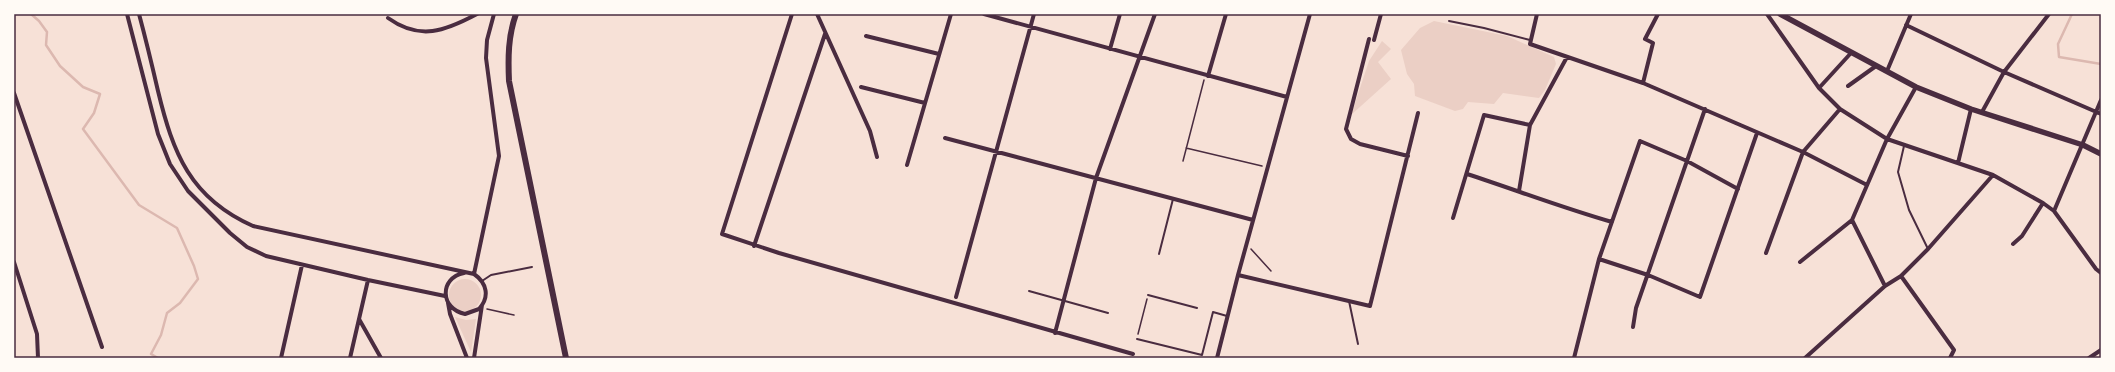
<svg xmlns="http://www.w3.org/2000/svg" width="2115" height="372" font-family="'Varela Round',sans-serif">
<style>
.green{fill:#ebcfc5}
.lines{fill:none;stroke-linecap:round;stroke-linejoin:round}
.stream{stroke:#dcb8b0;stroke-width:2.5}
.path{stroke:#4a2c40;stroke-width:1.5}
.service{stroke:#4a2c40;stroke-width:2}
.minor{stroke:#4a2c40;stroke-width:4}
.tertiary{stroke:#4a2c40;stroke-width:5.5}
.secondary{stroke:#4a2c40;stroke-width:6}
.neatline{fill:none;stroke:#4a2c40;stroke-width:1.5}
</style>
<rect width="100%" height="100%" fill="#f7e1d7"/>
<path class="green" d="M 1434,21 L 1507,36 L 1554,57 L 1556,64 L 1545,90 L 1539,98 L 1503,93 L 1494,104 L 1468,102 L 1463,109 L 1455,111 L 1415,96 L 1414,84 L 1407,74 L 1401,50 L 1420,28 Z
M 1382,41 L 1391,49 L 1378,62 L 1391,79 L 1351,115 L 1369,61 Z
M449 295a16 16 0 1 1 32 0a16 16 0 1 1-32 0Z
M 455,317 L 466,320 L 476,319 L 471,352 Z"/>
<g class="lines">
<path class="stream" d="M 31,14 L 39,21 L 47,32 L 46,45 L 60,66 L 83,87 L 100,94 L 94,113 L 83,129 L 139,205 L 177,228 L 194,266 L 198,279 L 180,303 L 167,313 L 161,335 L 151,354 L 158,358
M 2072,14 L 2058,44 L 2059,57 L 2101,64"/>
<path class="path" d="M 1186,148 L 1262,166
M 1183,161 L 1204,80
M 1251,249 L 1271,271
M 487,309 L 514,315
M 1138,334 L 1147,299"/>
<path class="service" d="M 1449,21 L 1484,28 L 1530,40
M 1904,146 L 1898,172 L 1909,210 L 1928,249
M 1159,254 L 1173,199
M 482,281 L 491,275 L 532,267
M 1029,291 L 1108,313
M 1148,295 L 1197,308
M 1349,301 L 1358,344
M 1137,339 L 1202,355 L 1213,312 L 1227,316"/>
<path class="minor" d="M 127,14 L 158,134 L 170,164 L 188,191 L 230,233 L 247,247 L 266,256 L 368,280 L 445,296
M 139,14 C 146,40 152,65 158,91 C 173,153 190,198 253,226 L 474,274 C 487,283 490,297 479,309 L 465,314 C 440,309 439,278 464,273
M 792,14 L 722,234 L 779,253 L 1133,354
M 817,14 L 870,131 L 877,157
M 984,14 L 1287,97
M 1537,14 L 1530,44 L 1643,83 L 1803,152 L 1867,185
M 1767,14 L 1819,88 L 1840,109 L 1887,139 L 1993,175 L 2043,203 L 2054,211 L 2096,269 L 2101,273
M 388,18 C 420,41 445,31 477,14
M 1906,25 L 2004,72 L 2101,114
M 866,36 L 939,54
M 1369,39 L 1346,129 L 1351,139 L 1360,144 L 1408,156
M 1374,40 L 1381,14
M 1110,49 L 1120,14
M 1887,71 L 1911,14
M 1208,76 L 1226,14
M 1643,83 L 1653,43 L 1645,39 L 1658,14
M 1848,86 L 1876,66
M 861,87 L 925,103
M 1819,88 L 1851,53
M 14,93 L 102,347
M 1982,112 L 2004,72 L 2049,14
M 945,138 L 1253,220
M 1958,163 L 1971,109
M 907,165 L 951,14
M 1467,174 C 1516,190 1563,208 1612,222
M 1519,191 L 1530,125 L 1567,57
M 2054,211 L 2101,100
M 1453,218 L 1484,115 L 1530,125
M 1852,220 L 1885,286
M 2013,244 L 2022,236 L 2043,203
M 754,246 L 825,34
M 1766,253 L 1803,152 L 1840,109
M 1599,259 L 1648,275 L 1700,297 L 1757,133
M 14,262 L 37,334 L 38,358
M 1800,262 L 1852,220 L 1887,139 L 1916,87
M 474,274 L 499,156 L 486,58 L 487,40 L 494,14
M 1238,275 L 1370,306 L 1418,113
M 1901,276 L 1954,350 L 1950,358
M 956,297 L 1034,14
M 448,303 L 450,314 L 467,358
M 359,319 L 381,358
M 1633,327 L 1636,308 L 1705,109
M 1055,333 L 1096,178 L 1155,14
M 281,358 L 302,265
M 350,358 L 368,280
M 474,358 L 482,305
M 1217,358 L 1238,275 L 1310,14
M 1574,358 L 1599,259 L 1640,141 L 1687,161 L 1738,189
M 1805,358 L 1885,286 L 1901,276 L 1928,249 L 1993,175
M 2089,358 L 2101,350"/>
<path class="tertiary" d="M 1780,14 L 1916,87 L 1971,109 L 2083,145 L 2101,154"/>
<path class="secondary" d="M 516,14 C 508,36 508,58 509,81 L 566,358"/>
</g>
<rect width="2115" height="372" fill="none" stroke="#fffaf5" stroke-width="30"/>
<rect x="15" y="15" width="2085" height="342" class="neatline"/>
</svg>
